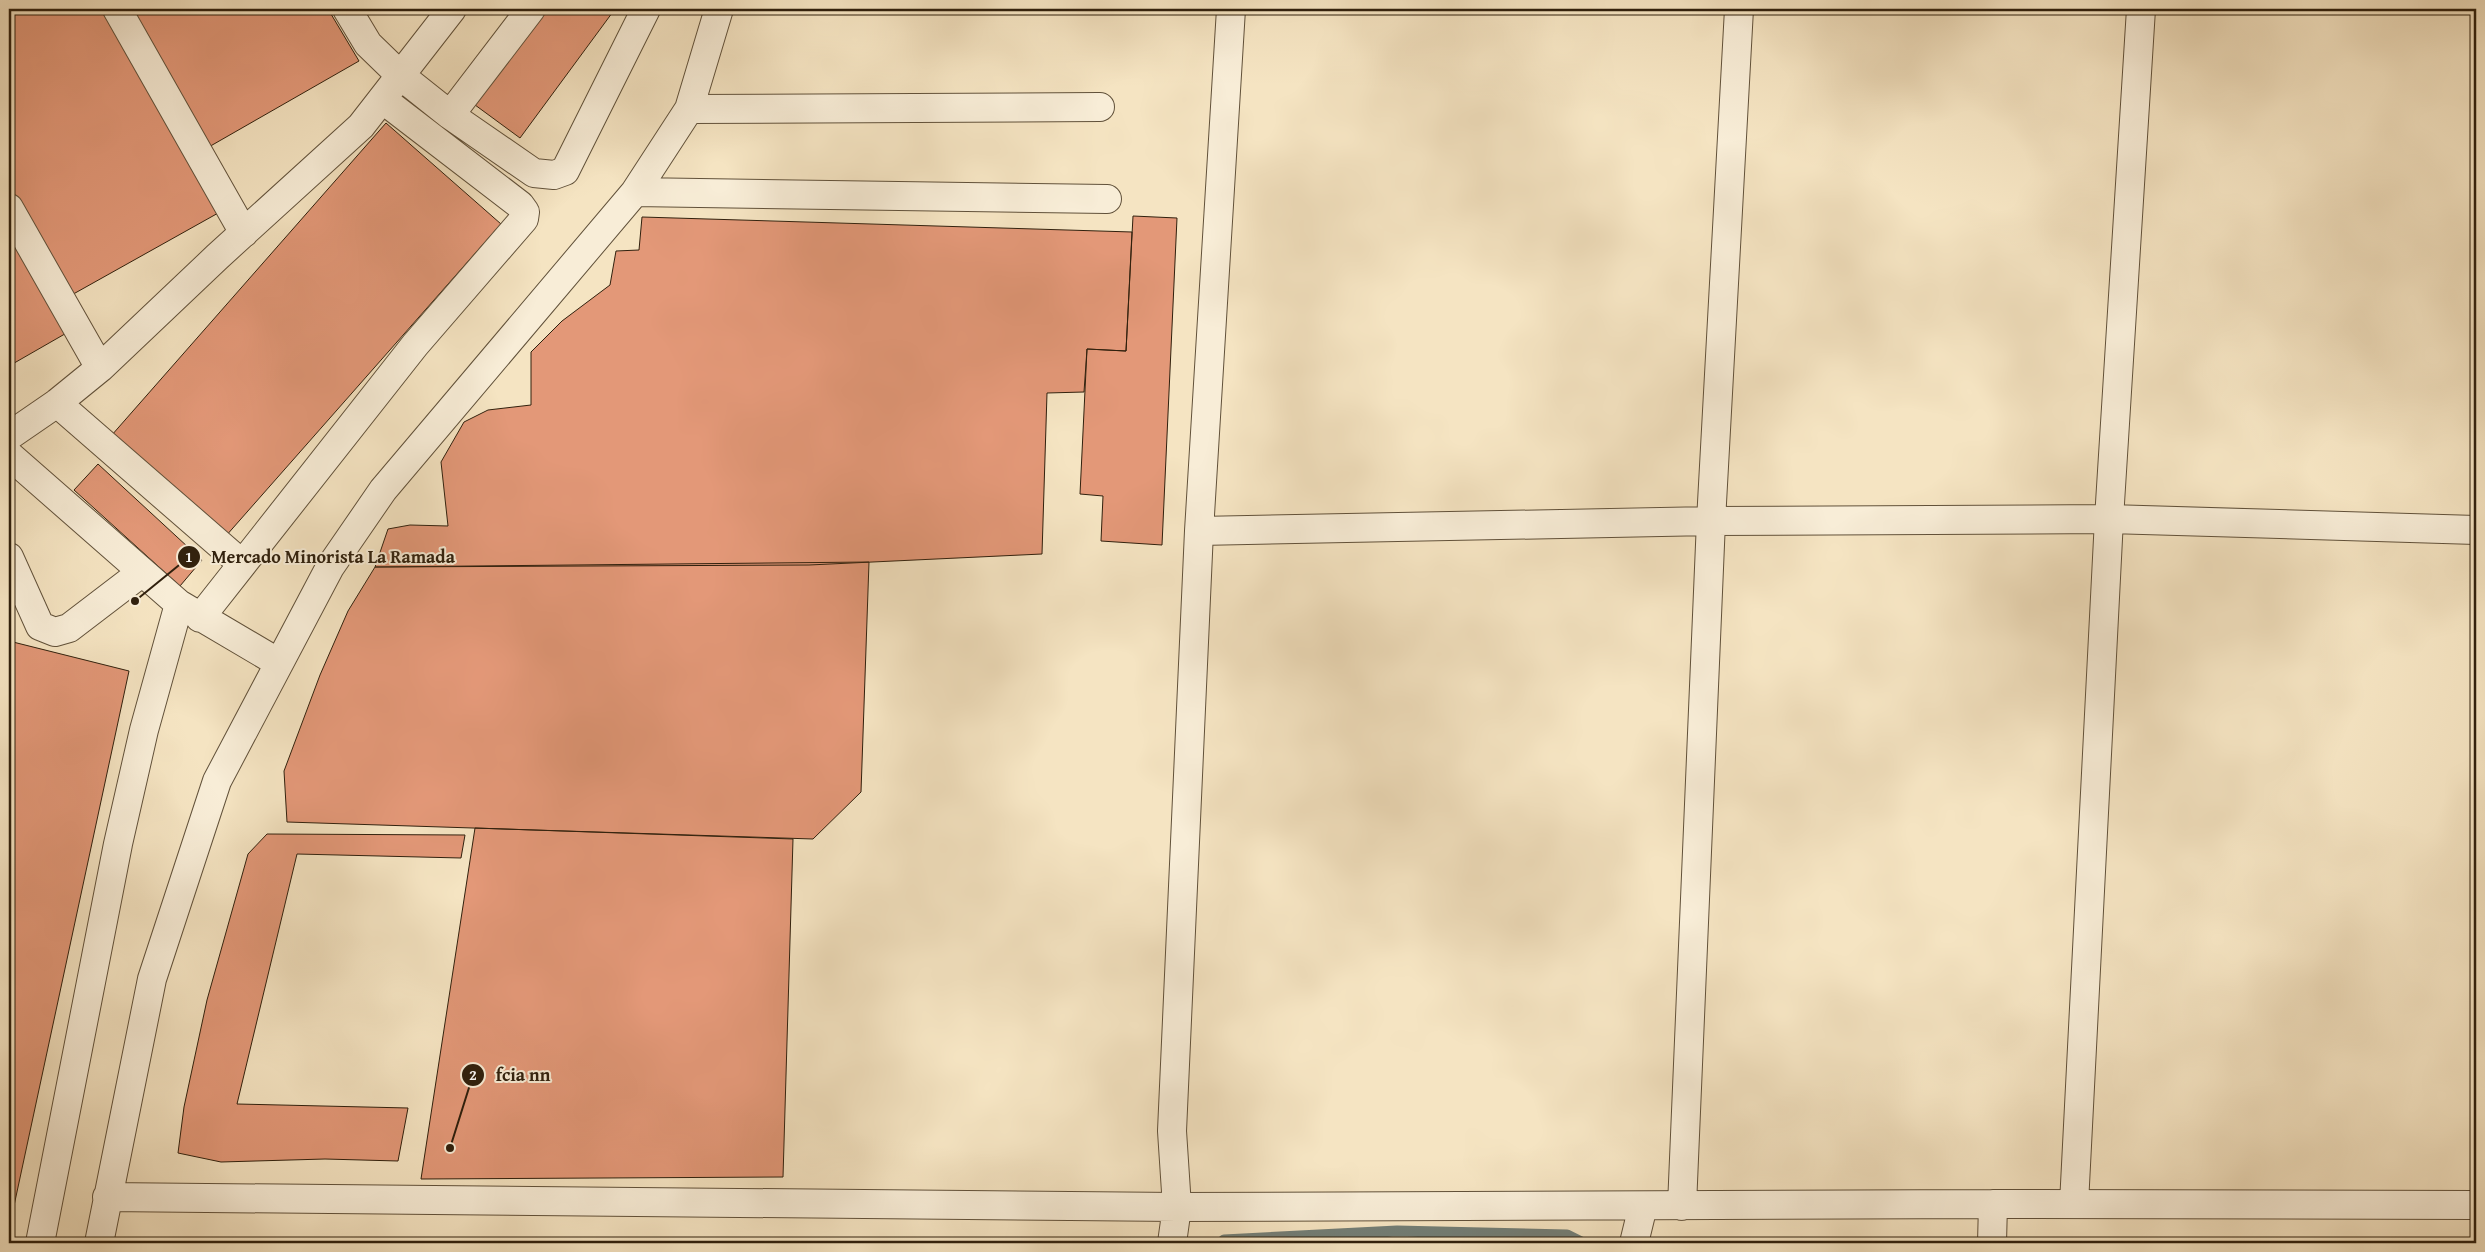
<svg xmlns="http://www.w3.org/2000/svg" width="2485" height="1252" font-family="'Gentium Book Plus',serif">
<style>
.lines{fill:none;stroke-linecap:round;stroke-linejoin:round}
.stream{stroke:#737e76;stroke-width:11}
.building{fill:#e39878;stroke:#30200d}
.minor-casing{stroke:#61513a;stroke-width:30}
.minor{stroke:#f8edd7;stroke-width:28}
.leader{fill:none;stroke:#30200d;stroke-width:2}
.callout-dot{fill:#30200d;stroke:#f8edd7;stroke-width:2}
.mark-label{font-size:15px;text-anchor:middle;font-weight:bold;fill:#fff}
.callout-label{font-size:18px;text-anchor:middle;font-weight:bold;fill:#30200d;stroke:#f8edd7;stroke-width:4;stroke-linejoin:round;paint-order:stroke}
</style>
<rect width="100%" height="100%" fill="#f5e4c2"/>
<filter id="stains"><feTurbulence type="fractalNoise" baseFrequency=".004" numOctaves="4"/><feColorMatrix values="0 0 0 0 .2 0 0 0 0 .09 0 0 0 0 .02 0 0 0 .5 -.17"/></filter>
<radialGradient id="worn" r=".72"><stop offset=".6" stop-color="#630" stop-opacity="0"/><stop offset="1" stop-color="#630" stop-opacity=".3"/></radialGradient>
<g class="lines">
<path class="stream" d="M 1221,1243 L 1224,1240 L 1397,1231 L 1567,1235 L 1583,1243"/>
</g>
<path class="building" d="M 9,9 L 106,9 L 220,212 L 68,297 L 9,192 Z
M 127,9 L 328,9 L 359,61 L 207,148 Z
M 539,9 L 615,9 L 520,138 L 471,102 Z
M 386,123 L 501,224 L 225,537 L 111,436 Z
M 1133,216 L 1177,218 L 1162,545 L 1101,541 L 1103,496 L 1080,494 L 1087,349 L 1126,351 Z
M 642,217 L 1132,232 L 1126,351 L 1087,349 L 1084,392 L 1047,393 L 1042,554 L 809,565 L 375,567 L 388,529 L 410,525 L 448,526 L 441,462 L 464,422 L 488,410 L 531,405 L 531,352 L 562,321 L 610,285 L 616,251 L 639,250 Z
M 9,226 L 70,331 L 9,366 Z
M 98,464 L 202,560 L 180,586 L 74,490 Z
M 869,562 L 861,792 L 813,839 L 287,822 L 284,771 L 320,675 L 348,611 L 375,567 Z
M 9,641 L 129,671 L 9,1229 Z
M 475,828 L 793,839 L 783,1177 L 421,1179 Z
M 267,834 L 465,835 L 461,858 L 297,854 L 237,1104 L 408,1108 L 398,1161 L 325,1159 L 221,1162 L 178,1153 L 184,1107 L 207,1000 L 248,854 Z"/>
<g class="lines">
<g class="minor-casing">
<path id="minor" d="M 117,9 L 244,233
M 347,9 L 368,44 L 401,76 L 450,115 L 534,173 L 554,175 L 565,171 L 646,9
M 689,109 L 1100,107
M 450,115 L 531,9
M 635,192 L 1107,199
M 9,208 L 100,368
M 57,403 L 241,563
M 9,436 L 57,403 L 100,368 L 217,257 L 361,126 L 452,9
M 9,455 L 179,604 L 279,663
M 1199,531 L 1711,521 L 2109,519 L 2476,530
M 9,557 L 40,626 L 55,632 L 69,628 L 141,573
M 200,618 L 415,345 L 524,219 L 525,212 L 520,205 L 382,99
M 107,1197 L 1177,1207 L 1993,1204 L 2476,1205
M 2074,1204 L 2109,519 L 2141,9
M 1682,1206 L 1711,521 L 1739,9
M 40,1243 L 118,844 L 144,730 L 179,604
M 99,1243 L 152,979 L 217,781 L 330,567 L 383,490 L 635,192 L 689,109 L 719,9
M 1172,1243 L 1177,1207 L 1172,1131 L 1199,531 L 1231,9
M 1634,1243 L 1643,1206
M 1992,1243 L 1993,1204"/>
</g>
<use href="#minor" class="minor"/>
</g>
<path class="leader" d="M135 601L189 557M450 1148L473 1075"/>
<g class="callout-dot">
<circle cx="135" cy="601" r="5"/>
<circle cx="450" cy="1148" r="5"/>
<circle cx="189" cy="557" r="12"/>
<circle cx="473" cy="1075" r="12"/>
</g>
<g class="mark-label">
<text x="189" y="562">1</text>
<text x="473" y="1080">2</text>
</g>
<g class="callout-label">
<text x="333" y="563">Mercado Minorista La Ramada</text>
<text x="523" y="1081">fcia nn</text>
</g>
<rect width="2485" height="1252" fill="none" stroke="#f5e4c2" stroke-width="30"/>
<rect x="10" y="10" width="2465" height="1232" fill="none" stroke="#30200d" stroke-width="2.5"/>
<rect x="15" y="15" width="2455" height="1222" fill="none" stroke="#30200d"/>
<rect width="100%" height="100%" filter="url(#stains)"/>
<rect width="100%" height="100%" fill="url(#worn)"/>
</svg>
